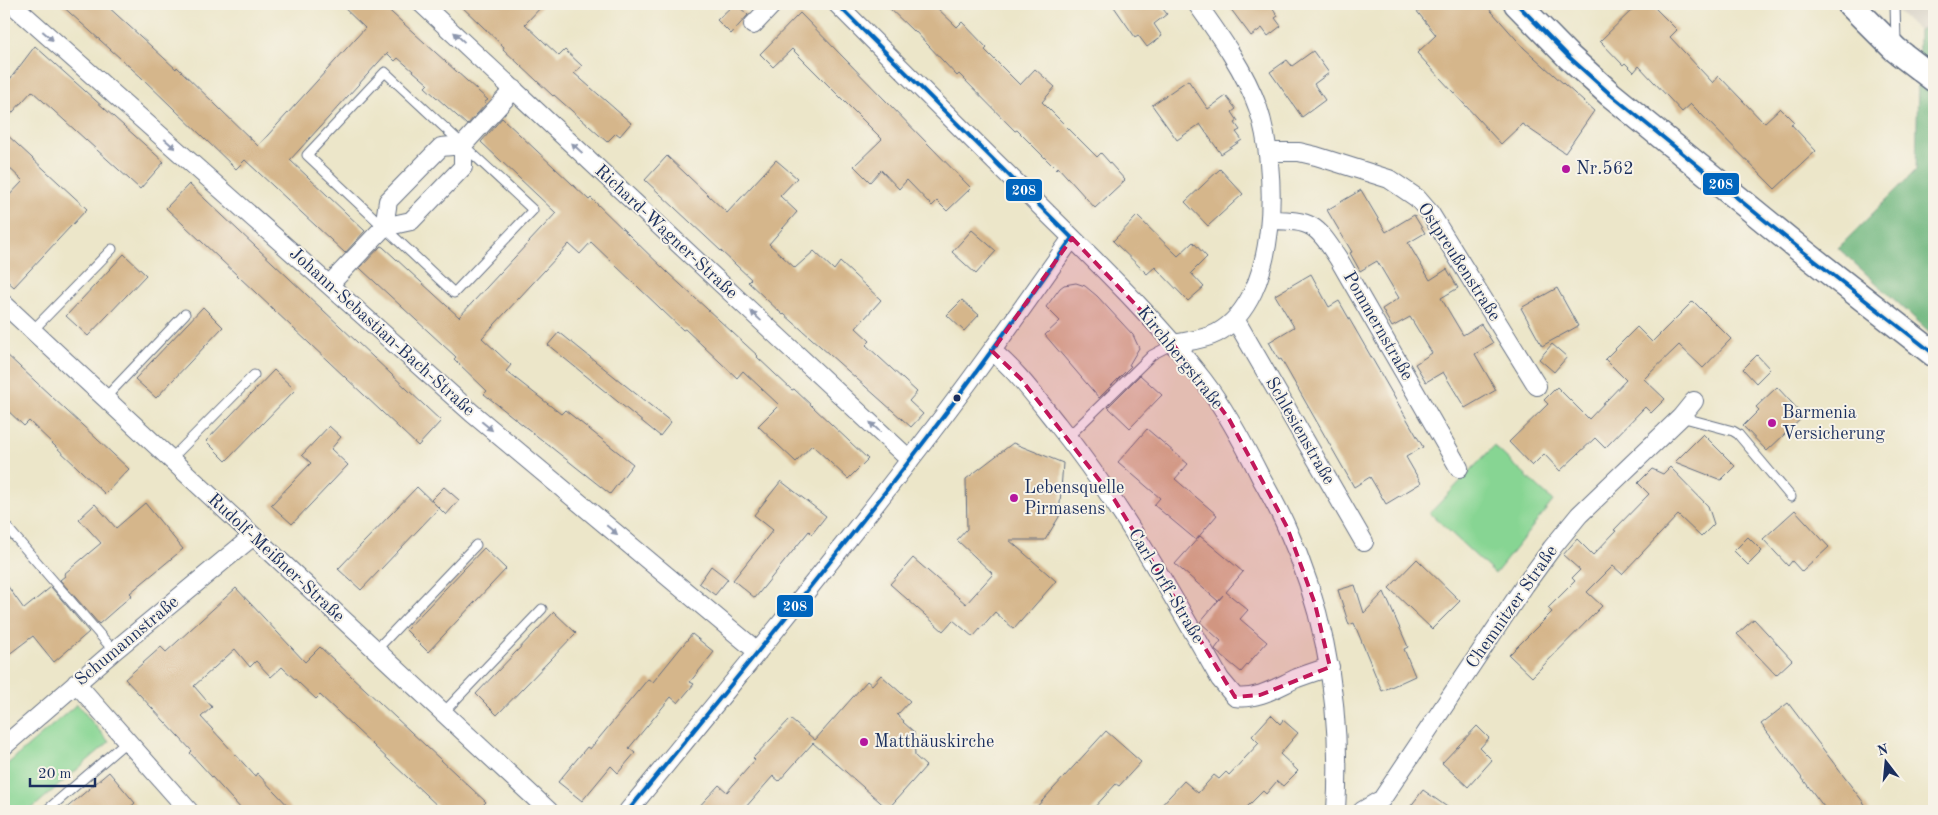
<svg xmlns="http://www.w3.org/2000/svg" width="1938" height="815" font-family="'Old Standard TT',serif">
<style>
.industrial{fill:#c9c3b8}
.green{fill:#87d593;stroke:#518278}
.forest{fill:#6db67d;stroke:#44726e}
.building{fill:#d5b68b}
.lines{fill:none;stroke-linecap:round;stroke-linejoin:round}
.lane-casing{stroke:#646f83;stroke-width:11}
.street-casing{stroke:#646f83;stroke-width:20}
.secondary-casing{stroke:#646f83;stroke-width:28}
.lane{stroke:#fff;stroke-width:9}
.street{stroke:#fff;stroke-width:18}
.secondary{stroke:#fff;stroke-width:25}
.bus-1-casing{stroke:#f7f3e8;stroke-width:8}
.bus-1{stroke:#0065bd;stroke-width:4}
.oneway{fill:#8d97ae}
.marked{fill:#c2185b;fill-opacity:0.2;stroke:#c2185b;stroke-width:4;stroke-dasharray:10 6;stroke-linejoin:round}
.poi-dot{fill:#b5179e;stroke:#f7f3e8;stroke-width:2}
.bus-dot{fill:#1b2f5e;stroke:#f7f3e8;stroke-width:2}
.labels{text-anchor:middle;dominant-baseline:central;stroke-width:4;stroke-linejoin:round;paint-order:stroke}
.poi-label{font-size:18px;fill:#1b2f5e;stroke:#f7f3e8;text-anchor:start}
.street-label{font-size:18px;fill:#1b2f5e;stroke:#f7f3e8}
.line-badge{stroke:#f7f3e8;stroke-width:2}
.badge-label{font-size:14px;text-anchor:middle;font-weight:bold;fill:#fff}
</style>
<rect width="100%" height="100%" fill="#f7f3e8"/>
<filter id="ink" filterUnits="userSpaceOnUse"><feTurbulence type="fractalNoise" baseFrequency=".02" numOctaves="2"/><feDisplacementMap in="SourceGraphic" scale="10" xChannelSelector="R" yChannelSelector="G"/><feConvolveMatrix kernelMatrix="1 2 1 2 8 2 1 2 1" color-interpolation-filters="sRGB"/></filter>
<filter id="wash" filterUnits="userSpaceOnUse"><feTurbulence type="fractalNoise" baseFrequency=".0096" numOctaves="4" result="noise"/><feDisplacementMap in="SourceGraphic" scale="20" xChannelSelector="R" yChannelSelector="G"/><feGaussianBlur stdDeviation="1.12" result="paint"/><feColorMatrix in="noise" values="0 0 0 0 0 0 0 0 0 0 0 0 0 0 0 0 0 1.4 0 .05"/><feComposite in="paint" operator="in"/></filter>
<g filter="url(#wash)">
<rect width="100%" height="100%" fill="#ece6c9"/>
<path class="industrial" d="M 1889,4 L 1934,4 L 1934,22 L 1919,31 Z"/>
<path class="green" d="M 1494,446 L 1553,501 L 1495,574 L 1430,513 Z
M 77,704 L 109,742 L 29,811 L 4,811 L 4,767 Z"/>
<path class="forest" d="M 1934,21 L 1934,336 L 1838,248 L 1916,170 L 1919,31 Z"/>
<g id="blocks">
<path class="building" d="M 60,4 L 105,4 L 176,69 L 177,67 L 258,146 L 365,28 L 340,4 L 382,4 L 488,100 L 485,102 L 486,104 L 467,125 L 425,87 L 428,84 L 398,58 L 395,61 L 387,53 L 290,160 L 365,231 L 345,253 L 245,160 L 236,169 L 141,77 Z
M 459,4 L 544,4 L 525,24 L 559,56 L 565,50 L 582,66 L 574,73 L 631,123 L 620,136 L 616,133 L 607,142 L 554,95 L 553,96 L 503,49 L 504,47 Z
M 734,4 L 736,4 L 748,15 L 731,34 L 717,20 Z
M 885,4 L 933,4 L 957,27 L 962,22 L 987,48 L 985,50 L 1020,85 L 1035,69 L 1055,87 L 1042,102 L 1097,157 L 1101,153 L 1125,180 L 1095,208 L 1058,167 L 1056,169 L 1017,130 L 1015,131 L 959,74 L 957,76 L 914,30 L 913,31 Z
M 1112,4 L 1159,4 L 1167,14 L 1154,24 L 1162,36 L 1147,47 L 1138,35 L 1135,37 Z
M 1227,4 L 1270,4 L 1278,16 L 1275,18 L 1281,26 L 1268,36 L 1262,28 L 1251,36 Z
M 1411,4 L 1485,4 L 1524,48 L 1594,111 L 1565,153 L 1522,124 L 1501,144 L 1417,53 L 1436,35 Z
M 1638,4 L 1651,4 L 1677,30 L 1670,37 L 1713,83 L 1719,76 L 1764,123 L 1780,108 L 1794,122 L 1791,124 L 1816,151 L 1775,189 L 1691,104 L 1682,112 L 1639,66 L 1634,72 L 1625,63 L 1623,65 L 1600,41 Z
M 800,13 L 971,188 L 947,211 L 937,201 L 932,206 L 907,180 L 899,189 L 881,170 L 870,182 L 854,166 L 882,139 L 792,49 L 773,67 L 760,54 Z
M 35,46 L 164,162 L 140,189 L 32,91 L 4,122 L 4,87 Z
M 1313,51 L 1329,73 L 1314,84 L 1325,100 L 1302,117 L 1270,72 L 1287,60 L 1292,66 Z
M 1188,80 L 1208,109 L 1226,96 L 1236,109 L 1232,112 L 1238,121 L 1235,123 L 1240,130 L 1236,132 L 1242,140 L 1221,154 L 1200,124 L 1177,140 L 1152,105 Z
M 502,118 L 589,200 L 591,198 L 668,273 L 758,356 L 757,357 L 792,390 L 794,389 L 868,459 L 848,479 L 812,445 L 796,462 L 758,426 L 779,405 L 743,371 L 737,378 L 685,329 L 683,330 L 591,242 L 580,254 L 569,244 L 482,338 L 511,365 L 506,371 L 561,414 L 565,410 L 633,464 L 610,494 L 484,394 L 487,391 L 454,359 L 456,357 L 362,270 L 360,268 L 381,246 L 383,247 L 459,317 L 556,213 L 481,142 Z
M 4,132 L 87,209 L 14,287 L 4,278 L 4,201 L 23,181 L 4,163 Z
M 667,156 L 727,213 L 776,160 L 797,178 L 780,196 L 797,212 L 769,244 L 795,268 L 814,251 L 834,270 L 840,262 L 881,300 L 856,328 L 870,341 L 866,345 L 917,392 L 909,401 L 923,414 L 911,427 L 784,314 L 783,315 L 748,282 L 751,279 L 645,180 Z
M 1220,169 L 1243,194 L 1208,226 L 1185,202 Z
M 189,184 L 441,421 L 418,446 L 166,208 Z
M 1361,190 L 1386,232 L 1414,215 L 1425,233 L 1408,243 L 1430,280 L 1447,269 L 1458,288 L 1441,298 L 1463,335 L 1481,324 L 1493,343 L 1475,354 L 1496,390 L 1465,408 L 1443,372 L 1426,382 L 1415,364 L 1432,353 L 1410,317 L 1392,327 L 1382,309 L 1399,298 L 1377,261 L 1360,271 L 1350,253 L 1352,252 L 1327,210 Z
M 1137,216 L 1178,256 L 1193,242 L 1207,257 L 1191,273 L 1204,287 L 1188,301 L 1155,267 L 1147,274 L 1113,241 Z
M 972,230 L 996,251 L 976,274 L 952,252 Z
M 124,254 L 146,275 L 88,336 L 66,316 Z
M 1311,274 L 1329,307 L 1339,301 L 1423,447 L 1406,457 L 1421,483 L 1386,504 L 1370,477 L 1354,487 L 1281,359 L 1279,360 L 1269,342 L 1294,327 L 1275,295 Z
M 1076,283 L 1085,286 L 1097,296 L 1133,335 L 1139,348 L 1129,365 L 1131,366 L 1099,398 L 1045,335 L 1060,321 L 1046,307 L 1060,288 L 1064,285 Z
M 1557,288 L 1578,326 L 1542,346 L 1521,308 Z
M 962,300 L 979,315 L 964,331 L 947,315 Z
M 1693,301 L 1731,339 L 1703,368 L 1679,345 L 1644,379 L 1665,399 L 1651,413 L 1645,407 L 1605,448 L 1595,438 L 1560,471 L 1544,454 L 1532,466 L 1509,442 L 1548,404 L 1544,400 L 1557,387 L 1589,419 L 1626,380 L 1605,359 L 1637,327 L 1652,342 Z
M 203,307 L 223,327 L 156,398 L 135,379 Z
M 559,332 L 671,422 L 660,436 L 548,345 Z
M 1552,344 L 1567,357 L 1554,372 L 1539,359 Z
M 4,352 L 129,469 L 105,494 L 29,421 L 24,426 L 4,407 Z
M 1757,355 L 1770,369 L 1756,383 L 1743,369 Z
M 274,370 L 295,390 L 226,461 L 206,441 Z
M 1140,375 L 1162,395 L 1130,428 L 1108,407 Z
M 1777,387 L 1804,416 L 1767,451 L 1743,426 L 1759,410 L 1756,407 Z
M 329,426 L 341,437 L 331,449 L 348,465 L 292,524 L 271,505 L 311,463 L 302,455 Z
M 1147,429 L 1188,464 L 1175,479 L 1217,515 L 1196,540 L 1154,505 L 1160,498 L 1118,462 Z
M 1703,434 L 1735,466 L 1721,480 L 1675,462 Z
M 1013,443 L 1063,463 L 1059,517 L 1045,540 L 1009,540 L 1056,581 L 1014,629 L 995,612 L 973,637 L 953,620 L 943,631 L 890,584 L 913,558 L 966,604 L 993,574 L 957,540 L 967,529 L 966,479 Z
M 1670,467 L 1708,506 L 1714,524 L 1701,537 L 1678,515 L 1622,574 L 1613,566 L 1587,592 L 1602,606 L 1532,677 L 1509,655 L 1552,612 L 1548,608 L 1575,581 L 1572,578 L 1580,570 L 1563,555 L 1577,539 L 1593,555 L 1616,531 L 1614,530 L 1649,494 L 1638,483 L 1652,469 L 1663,474 Z
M 781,481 L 826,516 L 812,534 L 809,531 L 755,598 L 733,580 L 773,530 L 754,515 Z
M 417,487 L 439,508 L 361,590 L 338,569 Z
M 444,487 L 459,500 L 446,515 L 431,500 Z
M 145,503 L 183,549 L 130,593 L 132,595 L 99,624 L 60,580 L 65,576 L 64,574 L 101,543 L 79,519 L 95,504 L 116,528 Z
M 1795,510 L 1829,547 L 1802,572 L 1792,561 L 1788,566 L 1763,539 Z
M 1200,536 L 1243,572 L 1226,592 L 1248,610 L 1240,619 L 1267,642 L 1241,672 L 1217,652 L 1215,649 L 1221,641 L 1200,622 L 1223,595 L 1218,601 L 1175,564 Z
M 1748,537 L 1762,551 L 1748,565 L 1734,551 Z
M 484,548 L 506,569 L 428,652 L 406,630 Z
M 1417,559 L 1460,601 L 1432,629 L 1389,588 Z
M 711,566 L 728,579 L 715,595 L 699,583 Z
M 4,581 L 24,609 L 51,587 L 89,632 L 54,662 L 33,636 L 4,658 Z
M 1355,585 L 1364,613 L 1384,592 L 1408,647 L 1404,649 L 1415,676 L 1382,691 L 1354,623 L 1349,625 L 1338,590 Z
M 236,588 L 305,662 L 320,647 L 486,802 L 477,811 L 443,811 L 320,695 L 316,699 L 282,667 L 271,677 L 256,661 L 250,667 L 235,649 L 194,686 L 212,707 L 201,717 L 255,776 L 257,773 L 293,811 L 243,811 L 190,753 L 192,751 L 125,679 L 161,647 L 166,652 Z
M 554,612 L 576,633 L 497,715 L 476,694 Z
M 1754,619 L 1792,660 L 1776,675 L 1737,634 Z
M 692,634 L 714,652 L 690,682 L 694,684 L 678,703 L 671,697 L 629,748 L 635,753 L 618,773 L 611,766 L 582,801 L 558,782 L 587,747 L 590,749 L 648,679 L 653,682 Z
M 881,675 L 910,701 L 897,715 L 904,721 L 903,722 L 914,732 L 915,756 L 926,766 L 888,809 L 813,743 L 779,781 L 773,776 L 745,808 L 749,811 L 695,811 L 719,785 L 727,792 L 755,760 L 753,758 L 790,719 L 815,740 L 867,681 L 872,685 Z
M 1788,703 L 1823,749 L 1870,811 L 1827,811 L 1761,724 Z
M 1271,715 L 1280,724 L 1283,720 L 1298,733 L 1280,754 L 1298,771 L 1283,786 L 1277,781 L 1266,794 L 1263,791 L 1243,811 L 1156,811 L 1184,781 L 1198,793 L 1214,775 L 1219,779 L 1226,772 L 1229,775 L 1259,743 L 1252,736 Z
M 1477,726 L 1489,738 L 1480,748 L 1492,760 L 1468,787 L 1442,763 Z
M 1106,731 L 1141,762 L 1119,786 L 1116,784 L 1091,811 L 1033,811 Z
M 109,772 L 135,803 L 126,811 L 63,811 Z
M 1423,790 L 1453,811 L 1407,811 Z"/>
</g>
</g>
<g filter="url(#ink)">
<use href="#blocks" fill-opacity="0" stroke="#646f83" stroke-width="1"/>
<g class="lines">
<g class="lane-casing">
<path id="lane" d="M 1895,4 L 1896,42
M 385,72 L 533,210 L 454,293 L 307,155 Z
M 32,331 L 112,249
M 104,399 L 185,314
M 1681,417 L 1733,431 L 1738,434 L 1791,497
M 1068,437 L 1152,355 L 1173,344
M 170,460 L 254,375
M 4,524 L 114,651
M 376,650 L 476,545
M 443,713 L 542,609
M 46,811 L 127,741"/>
</g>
<g class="street-casing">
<path id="street" d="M 12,4 L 329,285 L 472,413 L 758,652
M 422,4 L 910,460
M 837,4 C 901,68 965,133 1030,196 C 1089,255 1152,314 1203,380 C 1226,410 1244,444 1261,478 C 1270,494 1279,510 1286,526 C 1327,616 1342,713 1336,811
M 753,25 L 773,4
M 1268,152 L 1299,152 L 1316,156 L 1389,179 L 1417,198 L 1430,213 L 1537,386
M 1271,220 C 1312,221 1315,223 1338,258 L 1459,468
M 384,227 L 411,221 L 463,167 L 463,145
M 329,285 L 384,227 L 388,201 L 441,147 L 463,145 L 514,89
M 4,304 L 549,811
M 1235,319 L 1364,542
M 1173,344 C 1187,341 1204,340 1217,333 C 1281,298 1278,167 1258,108 C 1245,71 1220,36 1197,4
M 992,351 C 1018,372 1037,399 1058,425 C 1121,504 1170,591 1220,679 L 1235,697 C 1258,700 1277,687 1297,678 C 1308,674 1319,670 1330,667
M 76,683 L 189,811
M 4,746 L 114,651 L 252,537
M 628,811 C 723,695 818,579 909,461 C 966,388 1019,313 1072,238
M 1362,811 L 1382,799 L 1525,585 L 1552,548 L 1579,515 L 1681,417 L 1694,401"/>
</g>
<g class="secondary-casing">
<path id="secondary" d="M 1517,4 L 1569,57 L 1610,94 L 1801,250 L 1934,354
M 1850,4 L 1896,50 L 1934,79"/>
</g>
<use href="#lane" class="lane"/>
<use href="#street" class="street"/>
<use href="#secondary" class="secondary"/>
<g class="bus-1-casing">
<path id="bus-1" d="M 1517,4 L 1569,57 L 1610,94 L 1801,250 L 1934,354
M 628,811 C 730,686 832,562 930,434 C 979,370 1025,304 1072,238 L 837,4"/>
</g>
<use href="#bus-1" class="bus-1"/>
</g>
<defs><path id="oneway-solid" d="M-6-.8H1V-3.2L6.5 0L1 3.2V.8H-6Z" transform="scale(1.25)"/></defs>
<g class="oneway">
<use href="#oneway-solid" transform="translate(48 36) rotate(41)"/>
<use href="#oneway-solid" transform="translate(459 37) rotate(-137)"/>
<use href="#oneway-solid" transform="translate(170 144) rotate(41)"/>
<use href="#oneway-solid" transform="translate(577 148) rotate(-137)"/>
<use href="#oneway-solid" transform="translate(756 316) rotate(-137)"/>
<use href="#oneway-solid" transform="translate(487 426) rotate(40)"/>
<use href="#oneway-solid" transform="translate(875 427) rotate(-137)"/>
<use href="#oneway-solid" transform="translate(612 530) rotate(40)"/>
</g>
</g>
<path class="marked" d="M 1072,238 L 1173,344 L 1229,419 L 1287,527 L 1315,604 L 1330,667 L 1260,695 L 1235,697 L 1114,499 L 1021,379 L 992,351 Z"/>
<g class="poi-dot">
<circle cx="1566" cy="169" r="5"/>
<circle cx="1772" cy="423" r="5"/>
<circle cx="1014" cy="498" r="5"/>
<circle cx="864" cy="742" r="5"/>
</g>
<circle class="bus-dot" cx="957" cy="398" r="4.5"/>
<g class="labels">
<g class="poi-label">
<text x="1576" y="169">Nr.562</text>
<text x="1782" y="413">Barmenia<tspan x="1782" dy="21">Versicherung</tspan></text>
<text x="1024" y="488">Lebensquelle<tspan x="1024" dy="21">Pirmasens</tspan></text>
<text x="874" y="742">Matthäuskirche</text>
</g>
<g class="street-label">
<text transform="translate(666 232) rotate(43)">Richard-Wagner-Straße</text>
<text transform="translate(1459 262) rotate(57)">Ostpreußenstraße</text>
<text transform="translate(1378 326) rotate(60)">Pommernstraße</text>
<text transform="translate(382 332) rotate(42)">Johann-Sebastian-Bach-Straße</text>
<text transform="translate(1180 358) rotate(51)">Kirchbergstraße</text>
<text transform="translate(1300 431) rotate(60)">Schlesienstraße</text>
<text transform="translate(276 558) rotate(43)">Rudolf-Meißner-Straße</text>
<text transform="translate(1166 586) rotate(59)">Carl-Orff-Straße</text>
<text transform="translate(1512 607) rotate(-55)">Chemnitzer Straße</text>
<text transform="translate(127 641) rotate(-40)">Schumannstraße</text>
</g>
</g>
<g class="line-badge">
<rect x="1702" y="172" width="38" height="24" rx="5" fill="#0065bd"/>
<rect x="1005" y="178" width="38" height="24" rx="5" fill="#0065bd"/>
<rect x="776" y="594" width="38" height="24" rx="5" fill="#0065bd"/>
</g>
<g class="badge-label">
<text x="1721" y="189">208</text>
<text x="1024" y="195">208</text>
<text x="795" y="611">208</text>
</g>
<rect width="1938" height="815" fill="none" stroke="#f7f3e8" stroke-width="20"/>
<g transform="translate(1886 762) rotate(344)" stroke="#f7f3e8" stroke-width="4" paint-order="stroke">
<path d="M0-4L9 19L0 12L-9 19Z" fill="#1b2f5e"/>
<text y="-8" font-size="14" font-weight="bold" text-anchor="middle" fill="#1b2f5e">N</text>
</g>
<path d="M30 778v8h65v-8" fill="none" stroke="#1b2f5e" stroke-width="2.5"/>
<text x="38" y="778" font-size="15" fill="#1b2f5e" stroke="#f7f3e8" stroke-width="4" paint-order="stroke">20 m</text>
</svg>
